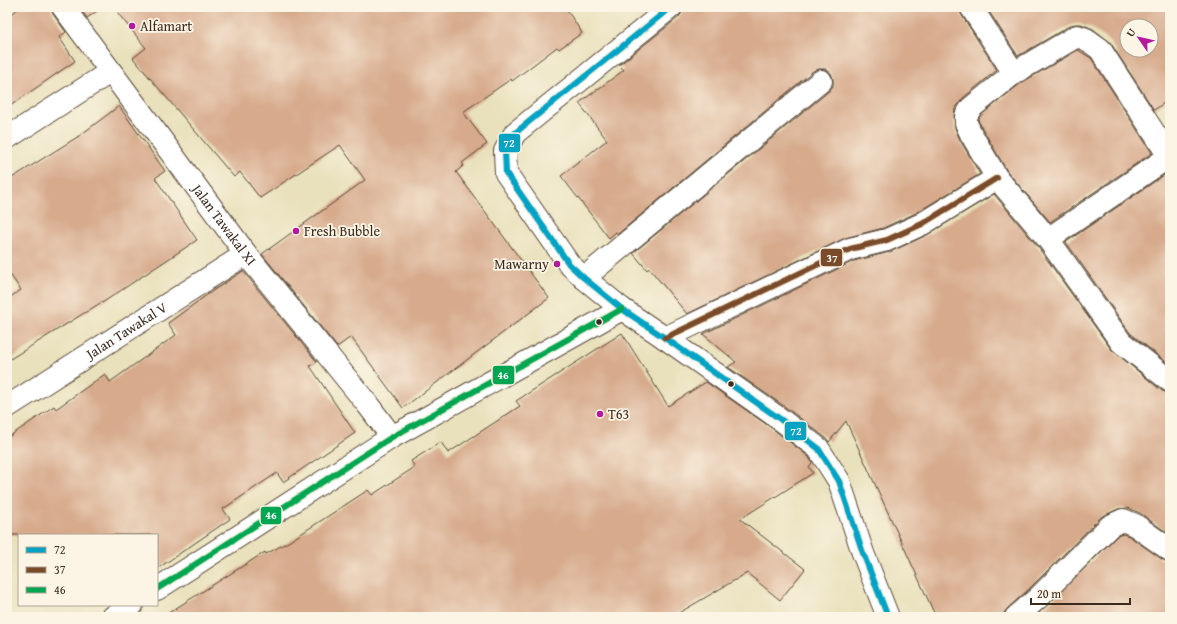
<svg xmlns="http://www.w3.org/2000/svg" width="1177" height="624" font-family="'Gentium Book Plus',serif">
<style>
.building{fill:#d7aa8c;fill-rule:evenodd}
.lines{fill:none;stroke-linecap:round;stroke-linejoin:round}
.street-casing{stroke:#554536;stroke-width:24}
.street{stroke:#fff;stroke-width:22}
.bus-1-casing{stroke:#fcf5e5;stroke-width:9}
.bus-2-casing{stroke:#fcf5e5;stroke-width:9}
.bus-3-casing{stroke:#fcf5e5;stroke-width:9}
.bus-1{stroke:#03a3c5;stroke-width:6}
.bus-2{stroke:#7a4b2a;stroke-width:6}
.bus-3{stroke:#00a651;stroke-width:6}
.poi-dot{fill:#b5179e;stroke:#fcf5e5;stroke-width:1.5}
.bus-dot{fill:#3b2a1e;stroke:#fcf5e5;stroke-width:1.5}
.labels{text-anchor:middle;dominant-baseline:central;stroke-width:3.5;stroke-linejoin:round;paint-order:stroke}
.poi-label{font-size:14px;fill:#3b2a1e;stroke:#fcf5e5;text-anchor:start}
.street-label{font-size:14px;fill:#3b2a1e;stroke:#fcf5e5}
.line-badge{stroke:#fcf5e5;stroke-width:1.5}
.badge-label{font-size:11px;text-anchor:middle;font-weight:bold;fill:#fff}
</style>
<rect width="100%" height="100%" fill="#fcf5e5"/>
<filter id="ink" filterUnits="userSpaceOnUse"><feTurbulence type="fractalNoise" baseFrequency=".025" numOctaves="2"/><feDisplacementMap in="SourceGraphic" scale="8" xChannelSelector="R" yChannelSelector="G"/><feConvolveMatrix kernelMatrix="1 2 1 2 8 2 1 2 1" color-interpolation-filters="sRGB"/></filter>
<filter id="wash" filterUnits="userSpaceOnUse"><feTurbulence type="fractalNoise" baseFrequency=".012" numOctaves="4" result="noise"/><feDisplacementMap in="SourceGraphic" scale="16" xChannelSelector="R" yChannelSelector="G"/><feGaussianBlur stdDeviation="0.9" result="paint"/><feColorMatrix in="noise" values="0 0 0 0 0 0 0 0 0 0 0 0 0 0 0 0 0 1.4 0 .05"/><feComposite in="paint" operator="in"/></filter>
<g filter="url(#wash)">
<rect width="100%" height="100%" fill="#e9e1bc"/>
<g id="blocks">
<path class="building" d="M 21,7 L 51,7 L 53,14 L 66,32 L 59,37 L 75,61 L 7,108 L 7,17 Z
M 79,7 L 103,7 L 87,18 Z
M 113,7 L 565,7 L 582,33 L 559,49 L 557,47 L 512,81 L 511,79 L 463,112 L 487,144 L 462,163 L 464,165 L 456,172 L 549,298 L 403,408 L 351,337 L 337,347 L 262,254 L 365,180 L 340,145 L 260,198 L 240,172 L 234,177 L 133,58 L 146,48 Z
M 683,7 L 959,7 L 961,14 L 997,70 L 963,98 L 955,109 L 954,116 L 955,128 L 960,140 L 980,174 L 916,213 L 883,228 L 845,238 L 687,314 L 649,268 L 647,270 L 633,253 L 829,91 L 833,86 L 833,79 L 831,73 L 826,69 L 819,69 L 813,71 L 618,234 L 616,232 L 609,238 L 561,176 L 607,140 L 579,103 L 624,70 L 619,65 L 679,17 L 682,12 Z
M 986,7 L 1170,7 L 1170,99 L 1154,110 L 1110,42 L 1093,29 L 1081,24 L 1076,24 L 1071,25 L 1018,56 ZM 1127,26 L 1151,26 L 1151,50 L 1127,50 Z
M 1078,50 L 1091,58 L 1152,153 L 1050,222 L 1007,171 L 982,128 L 978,120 L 980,116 L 1021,83 Z
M 119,106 L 165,171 L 155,178 L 197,240 L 102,303 L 102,302 L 7,361 L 7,299 L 21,290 L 7,270 L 7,181 L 79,136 Z
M 1170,171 L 1170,365 L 1130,333 L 1066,242 Z
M 994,194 L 1038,247 L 1111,349 L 1162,391 L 1170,393 L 1170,535 L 1140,513 L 1128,508 L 1118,509 L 1101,517 L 1029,589 L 1008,608 L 1004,613 L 1004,617 L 936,617 L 846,421 L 829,442 L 826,438 L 788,409 L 728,367 L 736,362 L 703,334 L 854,261 L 890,252 L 927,235 Z
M 243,271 L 317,362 L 310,366 L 355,433 L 283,482 L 277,473 L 223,509 L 230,519 L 157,569 L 157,535 L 7,535 L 7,438 L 54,406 L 56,409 L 105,374 L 110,382 L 176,335 L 168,323 L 211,292 Z
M 622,333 L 668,406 L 706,382 L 773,429 L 809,457 L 812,463 L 809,467 L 813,473 L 740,519 L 805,569 L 780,600 L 747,573 L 672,617 L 162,617 L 265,552 L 266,554 L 290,541 L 368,490 L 372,495 L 415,467 L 411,461 L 441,442 L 448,453 L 520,406 L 516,401 Z
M 1123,534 L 1129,536 L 1163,560 L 1170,562 L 1170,617 L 1035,617 L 1117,536 Z"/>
</g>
</g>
<g filter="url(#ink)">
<use href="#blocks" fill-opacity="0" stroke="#554536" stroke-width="1"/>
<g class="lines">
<g class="street-casing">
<g id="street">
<path id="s1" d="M 63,7 L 246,254 L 368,405 L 392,437"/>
<path d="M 671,7 L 515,133 L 505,151 L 506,173 L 569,264 L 584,278 L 622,309 L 665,338 L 780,419 L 818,448 L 839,481 L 863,553 L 888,617"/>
<path d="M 971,7 L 1014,73 L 971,108 L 966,116 L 966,123 L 971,134 L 997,178 L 1048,239 L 1121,342 L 1170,381"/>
<path d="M 1014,73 L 1077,36 L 1086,39 L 1100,49 L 1169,156"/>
<path d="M 7,138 L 110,72"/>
<path d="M 1048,239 L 1170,156"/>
<path d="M 584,278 L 821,81"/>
<path d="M 665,338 L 850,249 L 887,240 L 922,224 L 997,178"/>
<path id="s2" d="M 7,407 L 246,254"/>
<path d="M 157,589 L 392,437 L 622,309"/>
<path d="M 113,617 L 132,605"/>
<path d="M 1016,617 L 1038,598 L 1110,526 L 1123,520 L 1135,525 L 1170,550"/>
</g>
</g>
<use href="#street" class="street"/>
<g class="bus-1-casing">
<path id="bus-1" d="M 671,7 L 515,133 L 505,151 L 506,173 L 569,264 L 584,278 L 622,309 L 665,338 L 780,419 L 818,448 L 839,481 L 863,553 L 888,617"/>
</g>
<g class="bus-2-casing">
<path id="bus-2" d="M 665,338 L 850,249 L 887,240 L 922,224 L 997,178"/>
</g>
<g class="bus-3-casing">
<path id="bus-3" d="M 157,589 L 392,437 L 622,309"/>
</g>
<use href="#bus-1" class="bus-1"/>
<use href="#bus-2" class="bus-2"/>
<use href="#bus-3" class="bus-3"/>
</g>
</g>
<g class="poi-dot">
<circle cx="132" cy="26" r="4"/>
<circle cx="296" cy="231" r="4"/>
<circle cx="557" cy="264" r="4"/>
<circle cx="600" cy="414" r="4"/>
</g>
<g class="bus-dot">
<circle cx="599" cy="322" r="3.5"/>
<circle cx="731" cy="384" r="3.5"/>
</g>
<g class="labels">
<g class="poi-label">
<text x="140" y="26">Alfamart</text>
<text x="304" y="231">Fresh Bubble</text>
<text x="549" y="264" text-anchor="end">Mawarny</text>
<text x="608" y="414">T63</text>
</g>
<g class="street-label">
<text stroke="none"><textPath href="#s1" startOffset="271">Jalan Tawakal XI</textPath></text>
<text stroke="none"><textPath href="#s2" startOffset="142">Jalan Tawakal V</textPath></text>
</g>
</g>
<g class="line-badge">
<rect x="498" y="133" width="23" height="20" rx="4" fill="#03a3c5"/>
<rect x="820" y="248" width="23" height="19" rx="4" fill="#7a4b2a"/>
<rect x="492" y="365" width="23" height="20" rx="4" fill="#00a651"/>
<rect x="784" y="421" width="23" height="20" rx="4" fill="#03a3c5"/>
<rect x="260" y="506" width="22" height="19" rx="4" fill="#00a651"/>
</g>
<g class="badge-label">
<text x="509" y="147">72</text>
<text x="832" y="262">37</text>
<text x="503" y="379">46</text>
<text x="796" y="435">72</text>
<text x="271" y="519">46</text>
</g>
<rect width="1177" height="624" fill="none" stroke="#fcf5e5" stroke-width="24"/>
<rect x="18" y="534" width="140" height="72" fill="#fcf5e5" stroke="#afa495"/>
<rect x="26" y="547" width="20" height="6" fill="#03a3c5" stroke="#afa495"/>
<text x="54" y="554" font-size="12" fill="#3b2a1e">72</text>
<rect x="26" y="567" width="20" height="6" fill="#7a4b2a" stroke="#afa495"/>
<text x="54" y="574" font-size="12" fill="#3b2a1e">37</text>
<rect x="26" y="587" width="20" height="6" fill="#00a651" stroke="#afa495"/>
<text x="54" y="594" font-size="12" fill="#3b2a1e">46</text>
<g transform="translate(1139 38) rotate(304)"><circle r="19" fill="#fcf5e5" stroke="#afa495"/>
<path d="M0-3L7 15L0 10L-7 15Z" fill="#b5179e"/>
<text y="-6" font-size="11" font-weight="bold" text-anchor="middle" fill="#3b2a1e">U</text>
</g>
<path d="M1031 598v6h99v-6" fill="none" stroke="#3b2a1e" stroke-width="2"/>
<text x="1037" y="598" font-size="12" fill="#3b2a1e" stroke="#fcf5e5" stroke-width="3" paint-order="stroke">20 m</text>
</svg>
